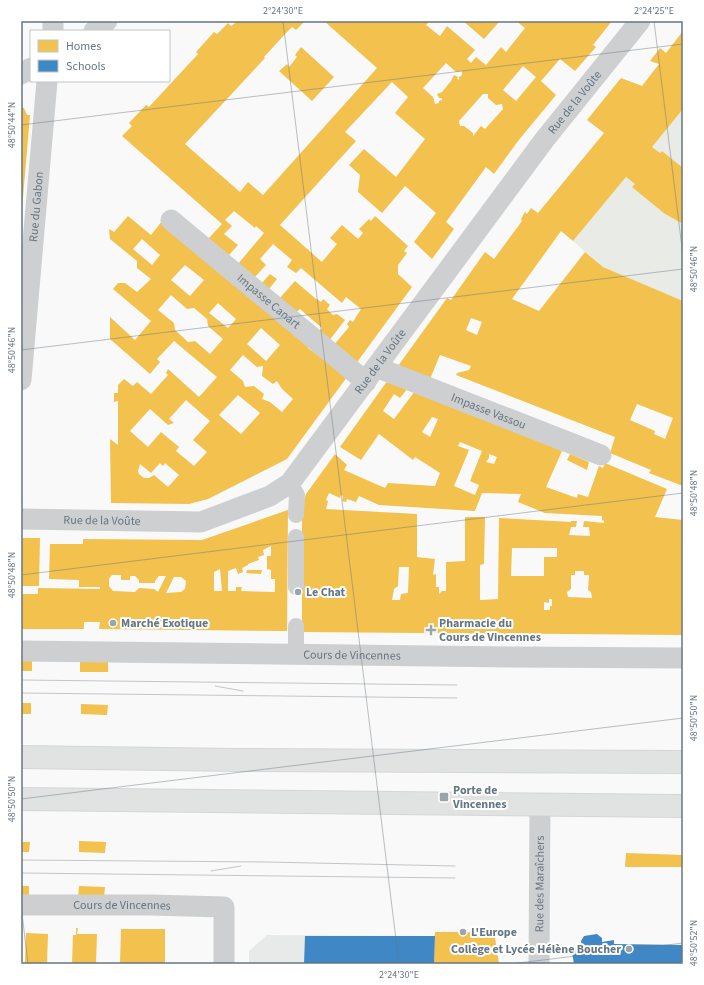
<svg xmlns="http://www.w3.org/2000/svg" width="704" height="985" font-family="'Source Sans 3',sans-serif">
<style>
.built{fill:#e8e9e9}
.green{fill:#e8ebe6}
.homes{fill:#f2c14e;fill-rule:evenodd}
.schools{fill:#3f88c5}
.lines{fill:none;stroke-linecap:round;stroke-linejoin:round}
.primary-casing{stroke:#d5d6d7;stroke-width:24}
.pedestrian{stroke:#cecfd0;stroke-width:16}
.minor{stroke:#cecfd0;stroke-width:21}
.primary{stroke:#e1e2e2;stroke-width:22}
.tram{stroke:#c3c5c6;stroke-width:1}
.ticks{fill:none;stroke:#657683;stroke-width:1;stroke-opacity:0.45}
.poi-dot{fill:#99a4ac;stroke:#fff;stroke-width:1.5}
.labels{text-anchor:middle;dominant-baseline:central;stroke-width:4;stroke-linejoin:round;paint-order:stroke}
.street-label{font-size:12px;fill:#657683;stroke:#fff}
.poi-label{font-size:12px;font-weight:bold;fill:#657683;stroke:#fff;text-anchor:start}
.neatline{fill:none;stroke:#657683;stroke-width:1.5}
.ticks-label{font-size:10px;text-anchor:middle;fill:#657683}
</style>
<rect width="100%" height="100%" fill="#f9f9f9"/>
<path class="built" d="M 435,932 L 494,932 L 499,964 L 249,964 L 249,951 L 267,935 L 434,936 Z"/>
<path class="green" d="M 683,109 L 683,168 L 662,151 L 660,153 L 652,147 Z
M 626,177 L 635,184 L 633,187 L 665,214 L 683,224 L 683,301 L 603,267 L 573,241 Z"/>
<path class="homes" d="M 238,21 L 305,21 L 296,30 L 292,27 L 286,33 L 264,57 L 265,58 L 185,144 L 240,192 L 248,182 L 263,195 L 377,68 L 324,21 L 430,21 L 426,25 L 440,36 L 447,26 L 475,50 L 467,59 L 471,63 L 476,57 L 486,65 L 501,47 L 506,52 L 525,28 L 516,21 L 612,21 L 593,45 L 596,47 L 575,71 L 560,59 L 541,81 L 556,95 L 518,141 L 494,174 L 486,167 L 446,222 L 454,229 L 432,259 L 414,242 L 436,213 L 405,186 L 382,213 L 358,192 L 360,175 L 349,165 L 364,149 L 396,177 L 425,139 L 395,113 L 408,97 L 392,82 L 345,132 L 356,141 L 280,225 L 322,262 L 337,244 L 330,238 L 342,225 L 358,239 L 363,233 L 359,229 L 369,219 L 371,221 L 375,216 L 408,246 L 404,251 L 407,253 L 398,265 L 398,274 L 412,287 L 355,365 L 333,346 L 349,327 L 347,324 L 350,320 L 353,322 L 361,309 L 346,297 L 342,303 L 301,268 L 296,273 L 287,267 L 292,260 L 273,244 L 260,259 L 266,265 L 254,278 L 238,264 L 264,233 L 256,226 L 255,228 L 234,211 L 225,220 L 232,226 L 224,234 L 238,245 L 228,256 L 208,239 L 222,224 L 122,136 L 132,126 L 129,123 L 146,105 L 149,107 L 198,54 L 196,52 L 214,32 L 217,34 L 228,23 L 231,26 ZM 446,63 L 456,72 L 462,71 L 462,75 L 459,77 L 459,80 L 457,79 L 458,77 L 454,75 L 451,81 L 442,92 L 437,94 L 439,98 L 442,98 L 442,100 L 439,101 L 439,103 L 435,104 L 433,97 L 423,88 ZM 523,66 L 536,77 L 516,101 L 503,90 ZM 483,94 L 488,94 L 488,98 L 496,105 L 502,104 L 503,109 L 485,129 L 481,126 L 473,136 L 473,133 L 464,126 L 460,126 L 459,121 Z
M 463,21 L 500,21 L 484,39 Z
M 683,31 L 683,109 L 652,147 L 660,153 L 662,151 L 683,168 L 683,224 L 665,214 L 632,187 L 635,184 L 626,177 L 573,241 L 561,231 L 512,299 L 539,311 L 585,252 L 603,267 L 683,301 L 683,486 L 649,473 L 651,470 L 610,453 L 615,437 L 456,375 L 457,373 L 469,370 L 471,366 L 440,355 L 430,379 L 398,366 L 447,298 L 451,300 L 485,252 L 494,259 L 522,221 L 521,219 L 525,212 L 527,214 L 531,208 L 538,213 L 604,133 L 587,120 L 621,78 L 642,86 L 659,64 L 650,61 L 660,48 L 666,53 ZM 471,318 L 482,322 L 477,335 L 466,330 ZM 637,404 L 673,418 L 665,439 L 654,434 L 655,431 L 630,420 Z
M 301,47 L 334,77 L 312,101 L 279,71 L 287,64 L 289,67 L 297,57 L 295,55 Z
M 21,107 L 24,108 L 27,115 L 30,115 L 22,209 L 21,209 Z
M 128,216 L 151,235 L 162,221 L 308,347 L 308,348 L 347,377 L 287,459 L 208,499 L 189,504 L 111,503 L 110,439 L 118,445 L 118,401 L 114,402 L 114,393 L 118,393 L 118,385 L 124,379 L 133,386 L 137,382 L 151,394 L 168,375 L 166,373 L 168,369 L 199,397 L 217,377 L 174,341 L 157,359 L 160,362 L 150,374 L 110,339 L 110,317 L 135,340 L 151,321 L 113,289 L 118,283 L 125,283 L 137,292 L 151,279 L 137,268 L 137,261 L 110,239 L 109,229 L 114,232 ZM 142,239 L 160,255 L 152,265 L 133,249 ZM 185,265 L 204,280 L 190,296 L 171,280 ZM 171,295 L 187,309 L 194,308 L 207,319 L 208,326 L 223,339 L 210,354 L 195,341 L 188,342 L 175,330 L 174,323 L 158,310 ZM 218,303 L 236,319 L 228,328 L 209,313 ZM 261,328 L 280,345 L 266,361 L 247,344 ZM 243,355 L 257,367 L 263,366 L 262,376 L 273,384 L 277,381 L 282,389 L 293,399 L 282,412 L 270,402 L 262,399 L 264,394 L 254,386 L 245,387 L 243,381 L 230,370 ZM 238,395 L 260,413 L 241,434 L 219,415 ZM 186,400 L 210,421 L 193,440 L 207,452 L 194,466 L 176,451 L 179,447 L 161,432 L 148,447 L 130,431 L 150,409 L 168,425 L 174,423 L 169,419 ZM 160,463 L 163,466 L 165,463 L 179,475 L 168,487 L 154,475 L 149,478 L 144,478 L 139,474 L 138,471 L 140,464 L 151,473 Z
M 270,274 L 277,279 L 268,290 L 261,284 Z
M 295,281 L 316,299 L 317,299 L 321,302 L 323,299 L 330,305 L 327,309 L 333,315 L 337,314 L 345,320 L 328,342 L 318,333 L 322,328 L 315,322 L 300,309 L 295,313 L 279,299 Z
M 388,380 L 408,388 L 400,398 L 394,394 L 383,411 L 394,419 L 415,391 L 562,451 L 546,487 L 577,498 L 578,494 L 588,497 L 599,466 L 603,468 L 605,463 L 667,489 L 655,517 L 683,520 L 683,635 L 302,632 L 302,508 L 306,494 L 335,454 L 347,465 L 344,470 L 385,488 L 388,483 L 435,486 L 440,473 L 415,457 L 413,460 L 379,434 L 361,460 L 340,447 ZM 432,417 L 438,419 L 430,437 L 422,432 ZM 460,442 L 482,451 L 470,481 L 479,485 L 475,495 L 454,486 L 469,450 L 458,446 ZM 489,454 L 497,457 L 494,464 L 486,462 L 489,458 ZM 329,493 L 340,498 L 341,495 L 343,496 L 342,501 L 346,502 L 347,499 L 356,502 L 359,496 L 379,505 L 475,511 L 482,493 L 521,494 L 518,502 L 545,513 L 602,516 L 602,520 L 604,521 L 604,523 L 584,521 L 583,527 L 589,527 L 590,536 L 569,535 L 571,527 L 576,527 L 577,521 L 571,521 L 571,522 L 499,518 L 498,599 L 481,600 L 480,600 L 480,565 L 484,564 L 485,517 L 465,517 L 465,561 L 446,562 L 446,591 L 442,591 L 439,594 L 439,587 L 436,587 L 436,574 L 433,575 L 435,559 L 417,557 L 417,514 L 326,509 L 328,501 L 326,500 ZM 512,548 L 557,548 L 557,557 L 544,557 L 544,576 L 511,576 ZM 399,567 L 409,567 L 408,593 L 401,594 L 400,600 L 392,600 L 394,589 L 398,586 ZM 575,571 L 584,571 L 584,575 L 589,575 L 588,590 L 591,592 L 592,598 L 568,597 L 567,592 L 571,589 L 571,575 L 575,575 ZM 549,599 L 552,599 L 552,606 L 550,606 L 550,610 L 544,610 L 544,602 L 549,603 Z
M 570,454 L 589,462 L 587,470 L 567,460 Z
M 288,510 L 287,631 L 99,629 L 100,622 L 84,622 L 84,629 L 21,629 L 21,594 L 38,594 L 38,588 L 100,589 L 100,587 L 79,587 L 79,580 L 49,579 L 50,544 L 83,544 L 83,539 L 202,540 ZM 271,546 L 271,556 L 267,556 L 267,569 L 271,570 L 271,579 L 275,579 L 275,592 L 241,591 L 242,587 L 236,587 L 236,591 L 228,591 L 228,571 L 236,568 L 238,574 L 243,572 L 242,568 L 248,565 L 248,564 L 259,560 L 258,557 L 264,555 L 263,550 ZM 220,569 L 222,591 L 214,591 L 214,572 ZM 112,575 L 121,575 L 121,580 L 130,580 L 130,576 L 135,576 L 139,580 L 139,583 L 155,583 L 155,581 L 159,576 L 166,576 L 158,592 L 154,589 L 139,588 L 135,592 L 113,591 L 109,586 L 109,579 ZM 174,577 L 181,577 L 186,581 L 185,589 L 181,592 L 166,593 Z
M 21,538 L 40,538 L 39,586 L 21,586 Z
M 247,570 L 262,570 L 261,574 L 246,573 Z
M 21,660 L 32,661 L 32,671 L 21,671 Z
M 80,661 L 108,662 L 108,672 L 80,672 Z
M 21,703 L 31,703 L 31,714 L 21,714 Z
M 81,704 L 108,705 L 107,715 L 81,714 Z
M 79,841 L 106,842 L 105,853 L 79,852 Z
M 21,842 L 30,842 L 29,852 L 21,852 Z
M 626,853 L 683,855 L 683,867 L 625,867 Z
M 21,886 L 29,886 L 29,896 L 21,896 Z
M 79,886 L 105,887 L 104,897 L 78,897 Z
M 76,928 L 78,928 L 77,934 L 97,934 L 96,964 L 72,964 L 73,935 L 76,935 Z
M 121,929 L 165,929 L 165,964 L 120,964 Z
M 435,932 L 494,932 L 499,964 L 434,964 Z
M 26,933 L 48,934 L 47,964 L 25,964 Z"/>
<path class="schools" d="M 597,934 L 602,938 L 602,942 L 614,940 L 614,944 L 683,945 L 683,964 L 574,964 L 572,952 L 576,947 L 582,946 L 581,941 L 584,936 Z
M 305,936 L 435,936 L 434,964 L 304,964 Z"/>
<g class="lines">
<g class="primary-casing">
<path id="primary" d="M 21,757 L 237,760 L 683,762
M 21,799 L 683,806"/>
</g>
<path class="pedestrian" d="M 290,483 L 297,495 L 296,515
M 296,537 L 296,587
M 296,654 L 296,626"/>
<g class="minor">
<path d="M 53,31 L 53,21"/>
<path d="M 94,31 L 107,21"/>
<path d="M 21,74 L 31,68"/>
<path id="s1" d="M 171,220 L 366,382"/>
<path id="s2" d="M 376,367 L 601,455"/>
<path id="s3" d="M 21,380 L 47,81"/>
<path id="s4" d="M 21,519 L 201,522 L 270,496 L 290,483 L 545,139 L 640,21"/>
<path id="s5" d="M 21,651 L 512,657 L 683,658"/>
<path id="s6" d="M 21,905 L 150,905 L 224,907 L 224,964"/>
<path id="s7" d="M 539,964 L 540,804"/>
</g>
<use href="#primary" class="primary"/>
<path class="tram" d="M 21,680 L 457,685
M 215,686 L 243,691
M 21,693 L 457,698
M 21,860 L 266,862 L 455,866
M 211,871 L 241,866
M 21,873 L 455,878"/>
</g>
<path class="ticks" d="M 283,21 L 399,964M 654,21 L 683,256M 21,125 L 683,44M 21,350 L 683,269M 21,575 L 683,493M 21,799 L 683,718M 21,905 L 28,964M 510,964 L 683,943"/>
<g class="poi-dot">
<circle cx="298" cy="592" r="4"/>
<circle cx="113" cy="623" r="4"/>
<path d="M429 624h4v4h4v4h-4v4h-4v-4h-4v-4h4z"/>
<rect x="439" y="792" width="10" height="10" rx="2"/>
<circle cx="463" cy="932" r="4"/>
<circle cx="629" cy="949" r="4"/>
</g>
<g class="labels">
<g class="street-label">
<text stroke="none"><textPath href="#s4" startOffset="753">Rue de la Voûte</textPath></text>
<text stroke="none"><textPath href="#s3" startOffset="174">Rue du Gabon</textPath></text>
<text stroke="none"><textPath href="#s1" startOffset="127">Impasse Canart</textPath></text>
<text stroke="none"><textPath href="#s4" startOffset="429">Rue de la Voûte</textPath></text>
<text stroke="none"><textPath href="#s2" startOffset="121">Impasse Vassou</textPath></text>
<text stroke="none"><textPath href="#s4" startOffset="81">Rue de la Voûte</textPath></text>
<text stroke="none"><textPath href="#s5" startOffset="331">Cours de Vincennes</textPath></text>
<text stroke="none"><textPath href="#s7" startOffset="80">Rue des Maraîchers</textPath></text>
<text stroke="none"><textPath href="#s6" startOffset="101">Cours de Vincennes</textPath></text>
</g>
<g class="poi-label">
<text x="306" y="592">Le Chat</text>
<text x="121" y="623">Marché Exotique</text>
<text x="439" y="623">Pharmacie du<tspan x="439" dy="14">Cours de Vincennes</tspan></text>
<text x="453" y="790">Porte de<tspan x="453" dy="14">Vincennes</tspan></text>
<text x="471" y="932">L'Europe</text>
<text x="621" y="949" text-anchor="end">Collège et Lycée Hélène Boucher</text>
</g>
</g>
<rect width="704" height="985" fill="none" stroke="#ffffff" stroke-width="44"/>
<rect x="30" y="30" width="140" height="52" fill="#ffffff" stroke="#c1c8cd"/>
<rect x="38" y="40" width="20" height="12" fill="#f2c14e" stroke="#c1c8cd"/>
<text x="66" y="50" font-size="12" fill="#657683">Homes</text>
<rect x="38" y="60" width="20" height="12" fill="#3f88c5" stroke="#c1c8cd"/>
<text x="66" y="70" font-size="12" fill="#657683">Schools</text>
<rect x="22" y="22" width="660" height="941" class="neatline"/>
<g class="ticks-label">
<text x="283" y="14">2°24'30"E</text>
<text x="654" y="14">2°24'25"E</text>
<text transform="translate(11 125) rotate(-90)" y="4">48°50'44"N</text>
<text transform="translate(693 269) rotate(-90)" y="4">48°50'46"N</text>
<text transform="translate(11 350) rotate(-90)" y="4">48°50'46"N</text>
<text transform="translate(693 493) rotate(-90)" y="4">48°50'48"N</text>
<text transform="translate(11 575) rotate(-90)" y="4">48°50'48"N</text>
<text transform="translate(693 718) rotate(-90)" y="4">48°50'50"N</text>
<text transform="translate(11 799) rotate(-90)" y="4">48°50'50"N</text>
<text transform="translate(693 943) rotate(-90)" y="4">48°50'52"N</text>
<text x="399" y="978">2°24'30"E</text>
</g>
</svg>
